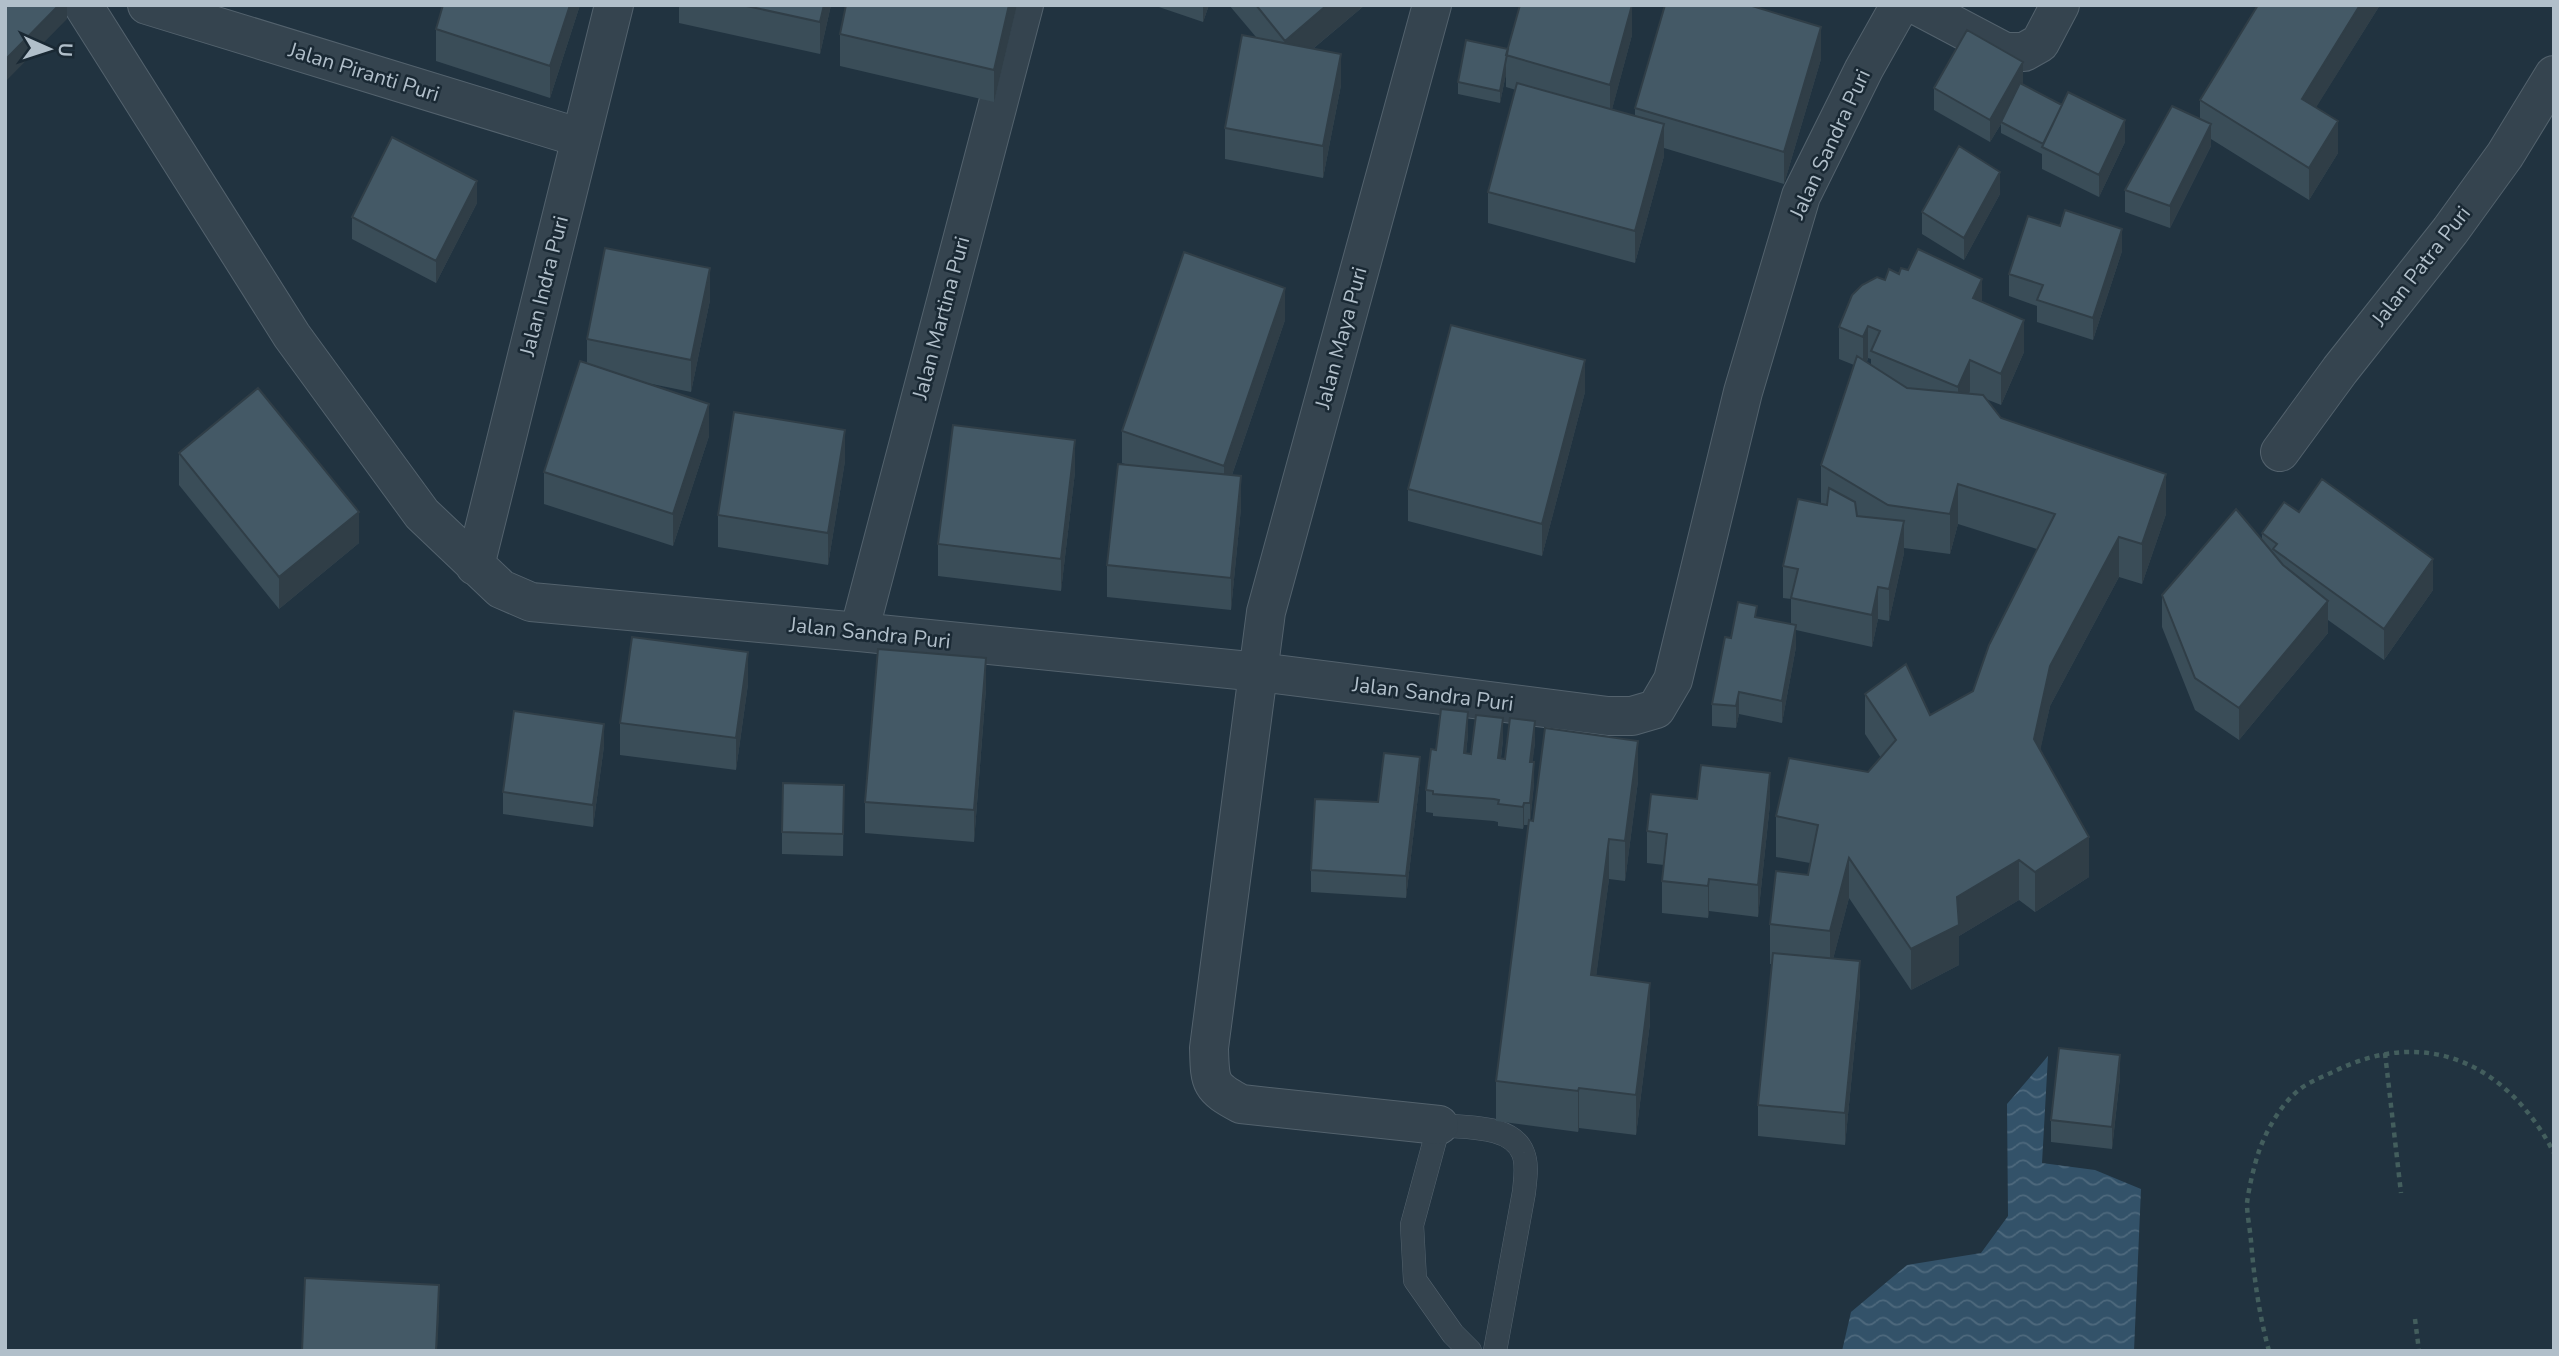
<svg xmlns="http://www.w3.org/2000/svg" width="2559" height="1356" font-family="'Nunito Sans',sans-serif">
<style>
.water{fill:url(#water-waves)}
.lines{fill:none;stroke-linecap:round;stroke-linejoin:round}
.service-casing{stroke:#53626d;stroke-width:24}
.minor-casing{stroke:#53626d;stroke-width:40}
.path{stroke:#435e5d;stroke-width:4.5;stroke-dasharray:5 5;stroke-linecap:butt}
.service{stroke:#35444f;stroke-width:23}
.minor{stroke:#35444f;stroke-width:38}
.wall{fill:#3a4d58;fill-rule:evenodd}
.shaded-wall{fill:#303e47}
.building{fill:#445966;stroke:#303e47;stroke-width:2}
.labels{text-anchor:middle;dominant-baseline:central;stroke-width:5;stroke-linejoin:round;paint-order:stroke}
.street-label{font-size:21px;fill:#b1bfca;stroke:#1a2934}
</style>
<defs>
<pattern id="water-waves" width="16" height="10" patternUnits="userSpaceOnUse" patternTransform="scale(1.75)"><rect width="16" height="10" fill="#335269"/><path d="M0 5q4-4 8 0t8 0" fill="none" stroke="#4e697d"/></pattern>
</defs>
<rect width="100%" height="100%" fill="#213340"/>
<path class="water" d="M 2048,1056 L 2042,1163 L 2095,1170 L 2141,1189 L 2134,1351 L 1842,1351 L 1851,1312 L 1907,1265 L 1981,1253 L 2008,1216 L 2007,1104 Z"/>
<g class="lines">
<g class="service-casing">
<path id="service" d="M 1470,1351 L 1453,1334 L 1415,1280 L 1412,1225 L 1439,1125 C 1464,1128 1512,1124 1523,1153 C 1528,1165 1525,1180 1524,1192 L 1495,1351"/>
</g>
<g class="minor-casing">
<path id="minor" d="M 83,5 L 292,336 L 422,514 L 501,589 L 531,602 L 859,632 L 1259,672 L 1608,716 L 1632,716 L 1656,709 L 1673,680 L 1743,392 L 1801,196 L 1864,69 L 1900,5
M 147,5 L 581,138
M 1432,5 L 1266,612 L 1209,1048 C 1210,1083 1209,1087 1241,1104 L 1439,1125
M 1916,5 L 2005,52 L 2024,52 L 2040,43 L 2060,5
M 2280,452 L 2340,370 L 2450,231 L 2505,155 L 2554,75
M 475,566 L 614,5
M 859,632 L 1024,5"/>
</g>
<path class="path" d="M 2385,1053 L 2401,1193
M 2415,1319 L 2419,1351
M 2269,1351 C 2259,1314 2254,1278 2251,1241 C 2250,1229 2247,1215 2247,1203 C 2249,1187 2254,1166 2259,1151 C 2267,1129 2281,1104 2300,1089 C 2309,1082 2322,1077 2333,1072 C 2426,1025 2508,1064 2554,1153"/>
<use href="#service" class="service"/>
<use href="#minor" class="minor"/>
</g>
<path class="wall" d="M 443,5 L 580,5 L 550,98 L 436,61 L 436,29 Z
M 679,5 L 831,5 L 820,54 L 679,23 Z
M 1017,5 L 994,102 L 840,66 L 840,34 Z
M 1153,5 L 1209,5 L 1203,22 Z
M 1229,5 L 1365,5 L 1314,48 L 1341,85 L 1323,178 L 1225,159 L 1225,128 L 1256,37 Z
M 1632,5 L 1632,35 L 1612,109 L 1635,116 L 1635,108 L 1821,59 L 1784,184 L 1664,148 L 1664,156 L 1635,263 L 1488,223 L 1488,192 L 1516,90 L 1506,87 L 1506,74 L 1500,103 L 1458,94 L 1458,82 L 1508,49 Z
M 2258,5 L 2380,5 L 2316,107 L 2338,153 L 2309,200 L 2211,139 L 2211,146 L 2170,228 L 2125,212 L 2125,190 L 2200,119 L 2200,100 Z
M 2023,84 L 2125,142 L 2099,197 L 2042,169 L 2042,154 L 2001,133 L 2001,124 L 1990,142 L 1934,110 L 1934,88 Z
M 2000,194 L 1964,260 L 1922,234 L 1922,212 Z
M 477,203 L 436,283 L 352,239 L 352,217 Z
M 2122,251 L 2093,340 L 2037,322 L 2037,306 L 2009,296 L 2009,274 Z
M 1899,274 L 1982,302 L 2024,352 L 2001,405 L 1986,399 L 2001,418 L 2166,514 L 2142,584 L 2119,577 L 2050,706 L 2040,750 L 2089,877 L 2035,912 L 2019,900 L 1959,936 L 1959,965 L 1911,990 L 1849,898 L 1833,959 L 1860,993 L 1845,1145 L 1758,1136 L 1758,1105 L 1772,964 L 1770,964 L 1770,924 L 1808,875 L 1810,863 L 1776,857 L 1776,816 L 1868,772 L 1881,758 L 1865,734 L 1865,694 L 1930,715 L 1973,691 L 2037,549 L 1958,524 L 1950,554 L 1904,548 L 1904,553 L 1889,621 L 1878,619 L 1872,647 L 1796,630 L 1796,647 L 1782,723 L 1739,714 L 1736,728 L 1712,726 L 1712,704 L 1731,638 L 1757,617 L 1791,624 L 1791,599 L 1783,598 L 1783,566 L 1821,504 L 1821,465 L 1854,365 L 1839,359 L 1839,327 L 1885,280 ZM 1868,358 L 1871,359 L 1871,365 L 1867,362 Z
M 710,300 L 691,392 L 642,382 L 709,436 L 673,546 L 544,504 L 544,472 L 587,363 L 587,339 Z
M 1285,320 L 1232,475 L 1241,508 L 1231,610 L 1107,597 L 1107,565 L 1128,465 L 1122,463 L 1122,431 Z
M 1585,392 L 1542,556 L 1408,521 L 1408,489 Z
M 179,453 L 359,543 L 279,609 L 179,485 Z
M 845,461 L 828,565 L 718,547 L 718,515 Z
M 1075,472 L 1061,591 L 938,576 L 938,544 Z
M 2299,512 L 2433,590 L 2384,660 L 2328,620 L 2328,633 L 2239,740 L 2195,710 L 2162,627 L 2162,595 L 2262,540 L 2262,533 Z
M 748,684 L 736,770 L 620,755 L 620,723 Z
M 986,689 L 974,842 L 865,833 L 865,802 Z
M 1468,734 L 1466,754 L 1471,754 L 1503,740 L 1501,758 L 1505,759 L 1535,743 L 1532,762 L 1534,784 L 1530,820 L 1533,821 L 1638,781 L 1625,881 L 1609,879 L 1596,976 L 1650,1023 L 1636,1135 L 1579,1128 L 1578,1132 L 1496,1121 L 1496,1081 L 1529,825 L 1524,825 L 1523,829 L 1498,826 L 1498,822 L 1494,821 L 1433,816 L 1433,813 L 1426,812 L 1426,790 L 1436,750 Z
M 604,746 L 593,827 L 503,814 L 503,792 Z
M 1420,779 L 1406,898 L 1311,892 L 1311,870 L 1378,802 Z
M 844,785 L 843,856 L 782,854 L 782,832 Z
M 1697,799 L 1770,804 L 1758,917 L 1709,911 L 1708,918 L 1662,913 L 1662,881 L 1664,865 L 1647,863 L 1647,831 Z
M 2120,1077 L 2112,1149 L 2051,1142 L 2051,1120 Z"/>
<path class="shaded-wall" d="M 59,5 L 67,5 L 67,19 L 5,82 L 5,60 Z
M 570,5 L 580,5 L 550,98 L 550,66 Z
M 824,5 L 831,5 L 820,54 L 820,22 Z
M 1009,5 L 1017,5 L 994,102 L 994,70 Z
M 1203,5 L 1209,5 L 1203,22 Z
M 1327,5 L 1365,5 L 1285,72 L 1285,41 Z
M 1632,5 L 1632,35 L 1610,117 L 1610,85 Z
M 2360,5 L 2380,5 L 2302,130 L 2302,99 Z
M 1821,27 L 1821,59 L 1784,184 L 1784,152 Z
M 1341,54 L 1341,85 L 1323,178 L 1323,146 Z
M 2023,62 L 2023,84 L 2002,122 L 2001,122 L 2001,124 L 1990,142 L 1990,120 Z
M 1506,63 L 1506,74 L 1500,103 L 1500,91 Z
M 2125,120 L 2125,142 L 2099,197 L 2099,175 Z
M 2338,121 L 2338,153 L 2309,200 L 2309,168 Z
M 1664,124 L 1664,156 L 1635,263 L 1635,231 Z
M 2211,124 L 2211,146 L 2170,228 L 2170,206 Z
M 2000,172 L 2000,194 L 1964,260 L 1964,238 Z
M 477,181 L 477,203 L 436,283 L 436,261 Z
M 2122,229 L 2122,251 L 2093,340 L 2093,318 Z
M 710,268 L 710,300 L 691,392 L 691,360 Z
M 1982,279 L 1982,311 L 1973,298 Z
M 1285,288 L 1285,320 L 1224,498 L 1224,466 Z
M 2024,320 L 2024,352 L 2001,405 L 2001,374 Z
M 1868,326 L 1868,358 L 1863,369 L 1863,337 Z
M 1585,360 L 1585,392 L 1542,556 L 1542,524 Z
M 1970,360 L 1970,391 L 1958,419 L 1958,387 Z
M 709,404 L 709,436 L 673,546 L 673,514 Z
M 845,430 L 845,461 L 828,565 L 828,533 Z
M 1075,440 L 1075,472 L 1061,591 L 1061,559 Z
M 2166,474 L 2166,514 L 2142,584 L 2142,544 Z
M 1241,476 L 1241,508 L 1231,610 L 1231,578 Z
M 1958,484 L 1958,524 L 1950,554 L 1950,514 Z
M 359,512 L 359,543 L 279,609 L 279,577 Z
M 1904,521 L 1904,553 L 1889,621 L 1889,589 Z
M 2119,537 L 2119,577 L 2050,706 L 2034,779 L 2034,739 L 2050,666 Z
M 2433,559 L 2433,590 L 2384,660 L 2384,629 Z
M 1878,587 L 1878,619 L 1872,647 L 1872,615 Z
M 2328,601 L 2328,633 L 2239,740 L 2239,708 Z
M 1796,625 L 1796,647 L 1782,723 L 1782,701 Z
M 748,652 L 748,684 L 736,770 L 736,738 Z
M 986,658 L 986,689 L 974,842 L 974,810 Z
M 1739,692 L 1739,714 L 1736,728 L 1736,706 Z
M 1468,712 L 1468,734 L 1464,775 L 1464,753 Z
M 1503,718 L 1503,740 L 1498,780 L 1498,758 Z
M 1535,721 L 1535,743 L 1530,784 L 1530,762 Z
M 604,724 L 604,746 L 593,827 L 593,805 Z
M 1638,741 L 1638,781 L 1625,881 L 1625,841 Z
M 1420,757 L 1420,779 L 1406,898 L 1406,876 Z
M 1534,762 L 1534,784 L 1530,825 L 1530,803 Z
M 1770,773 L 1770,804 L 1758,917 L 1758,885 Z
M 1524,803 L 1524,825 L 1523,829 L 1523,807 Z
M 2089,837 L 2089,877 L 2035,912 L 2035,872 Z
M 1609,839 L 1609,879 L 1591,1016 L 1591,975 Z
M 1849,858 L 1849,898 L 1830,971 L 1830,931 Z
M 2019,860 L 2019,900 L 1959,936 L 1959,965 L 1911,990 L 1911,949 L 1957,897 Z
M 1709,879 L 1709,911 L 1708,918 L 1708,886 Z
M 1860,961 L 1860,993 L 1845,1145 L 1845,1113 Z
M 1650,983 L 1650,1023 L 1636,1135 L 1636,1095 Z
M 2120,1055 L 2120,1077 L 2112,1149 L 2112,1127 Z
M 1579,1088 L 1579,1128 L 1578,1132 L 1578,1091 Z
M 439,1285 L 439,1317 L 437,1351 L 436,1351 Z"/>
<path class="building" d="M 5,5 L 59,5 L 5,60 Z
M 443,5 L 570,5 L 550,66 L 436,29 Z
M 742,5 L 824,5 L 820,22 Z
M 846,5 L 1009,5 L 994,70 L 840,34 Z
M 1256,5 L 1327,5 L 1285,41 Z
M 1520,5 L 1632,5 L 1610,85 L 1506,55 Z
M 1665,5 L 1749,5 L 1821,27 L 1784,152 L 1635,108 Z
M 2258,5 L 2360,5 L 2302,99 L 2338,121 L 2309,168 L 2200,100 Z
M 1967,30 L 2023,62 L 1990,120 L 1934,88 Z
M 1242,35 L 1341,54 L 1323,146 L 1225,128 Z
M 1466,40 L 1508,49 L 1500,91 L 1458,82 Z
M 1517,83 L 1664,124 L 1635,231 L 1488,192 Z
M 2020,83 L 2062,105 L 2043,144 L 2001,122 Z
M 2068,92 L 2125,120 L 2099,175 L 2042,147 Z
M 2172,106 L 2211,124 L 2170,206 L 2125,190 Z
M 392,137 L 477,181 L 436,261 L 352,217 Z
M 1959,146 L 2000,172 L 1964,238 L 1922,212 Z
M 2065,210 L 2122,229 L 2093,318 L 2037,300 L 2043,285 L 2009,274 L 2028,216 L 2060,226 Z
M 605,248 L 710,268 L 691,360 L 587,339 Z
M 1918,249 L 1982,279 L 1973,298 L 2024,320 L 2001,374 L 1970,360 L 1958,387 L 1871,351 L 1880,331 L 1868,326 L 1863,337 L 1839,327 L 1852,295 L 1862,285 L 1877,277 L 1885,280 L 1889,269 L 1899,274 L 1901,268 L 1908,270 Z
M 1184,252 L 1285,288 L 1224,466 L 1122,431 Z
M 1451,325 L 1585,360 L 1542,524 L 1408,489 Z
M 1857,356 L 1907,388 L 1983,395 L 2001,418 L 2166,474 L 2142,544 L 2119,537 L 2050,666 L 2034,739 L 2089,837 L 2035,872 L 2019,860 L 1957,897 L 1959,925 L 1911,949 L 1849,858 L 1830,931 L 1770,924 L 1776,871 L 1808,875 L 1818,825 L 1776,816 L 1789,758 L 1868,772 L 1896,740 L 1865,694 L 1906,664 L 1930,715 L 1973,691 L 1989,645 L 2055,514 L 1958,484 L 1950,514 L 1888,505 L 1821,465 Z
M 580,361 L 709,404 L 673,514 L 544,472 Z
M 258,388 L 359,512 L 279,577 L 179,453 Z
M 734,412 L 845,430 L 828,533 L 718,515 Z
M 953,425 L 1075,440 L 1061,559 L 938,544 Z
M 1118,464 L 1241,476 L 1231,578 L 1107,565 Z
M 2322,479 L 2433,559 L 2384,629 L 2273,549 L 2277,544 L 2262,533 L 2284,502 L 2299,512 Z
M 1829,488 L 1855,502 L 1857,516 L 1904,521 L 1889,589 L 1878,587 L 1872,615 L 1791,598 L 1798,569 L 1783,566 L 1798,499 L 1827,505 Z
M 2236,509 L 2283,565 L 2328,601 L 2239,708 L 2195,678 L 2162,595 Z
M 1738,602 L 1757,606 L 1755,617 L 1796,625 L 1782,701 L 1739,692 L 1736,706 L 1712,704 L 1725,637 L 1731,638 Z
M 632,637 L 748,652 L 736,738 L 620,723 Z
M 878,649 L 986,658 L 974,810 L 865,802 Z
M 1441,709 L 1468,712 L 1464,753 L 1471,754 L 1476,715 L 1503,718 L 1498,758 L 1505,759 L 1510,718 L 1535,721 L 1530,762 L 1534,762 L 1530,803 L 1524,803 L 1523,807 L 1498,804 L 1499,800 L 1494,799 L 1433,794 L 1433,791 L 1426,790 L 1431,749 L 1436,750 Z
M 514,711 L 604,724 L 593,805 L 503,792 Z
M 1545,728 L 1638,741 L 1625,841 L 1609,839 L 1591,975 L 1650,983 L 1636,1095 L 1579,1088 L 1578,1091 L 1496,1081 L 1529,820 L 1533,821 Z
M 1384,753 L 1420,757 L 1406,876 L 1311,870 L 1315,799 L 1378,802 Z
M 1701,765 L 1770,773 L 1758,885 L 1709,879 L 1708,886 L 1662,881 L 1667,834 L 1647,831 L 1651,794 L 1697,799 Z
M 783,783 L 844,785 L 843,834 L 782,832 Z
M 1773,953 L 1860,961 L 1845,1113 L 1758,1105 Z
M 2059,1048 L 2120,1055 L 2112,1127 L 2051,1120 Z
M 305,1278 L 439,1285 L 436,1351 L 302,1351 Z"/>
<g class="labels">
<g class="street-label">
<text transform="translate(364 72) rotate(17)">Jalan Piranti Puri</text>
<text transform="translate(1830 144) rotate(-65)">Jalan Sandra Puri</text>
<text transform="translate(2421 266) rotate(-52)">Jalan Patra Puri</text>
<text transform="translate(544 286) rotate(-76)">Jalan Indra Puri</text>
<text transform="translate(941 318) rotate(-75)">Jalan Martina Puri</text>
<text transform="translate(1341 338) rotate(-75)">Jalan Maya Puri</text>
<text transform="translate(870 633) rotate(6)">Jalan Sandra Puri</text>
<text transform="translate(1433 694) rotate(7)">Jalan Sandra Puri</text>
</g>
</g>
<rect width="2559" height="1356" fill="none" stroke="#b1bfca" stroke-width="14"/>
<g transform="translate(49 49) rotate(93)" stroke="#1a2934" stroke-width="5" paint-order="stroke">
<path d="M0-5L12 26L0 18L-12 26Z" fill="#b1bfca"/>
<text y="-10" font-size="19" font-weight="bold" text-anchor="middle" fill="#b1bfca">U</text>
</g>
</svg>
